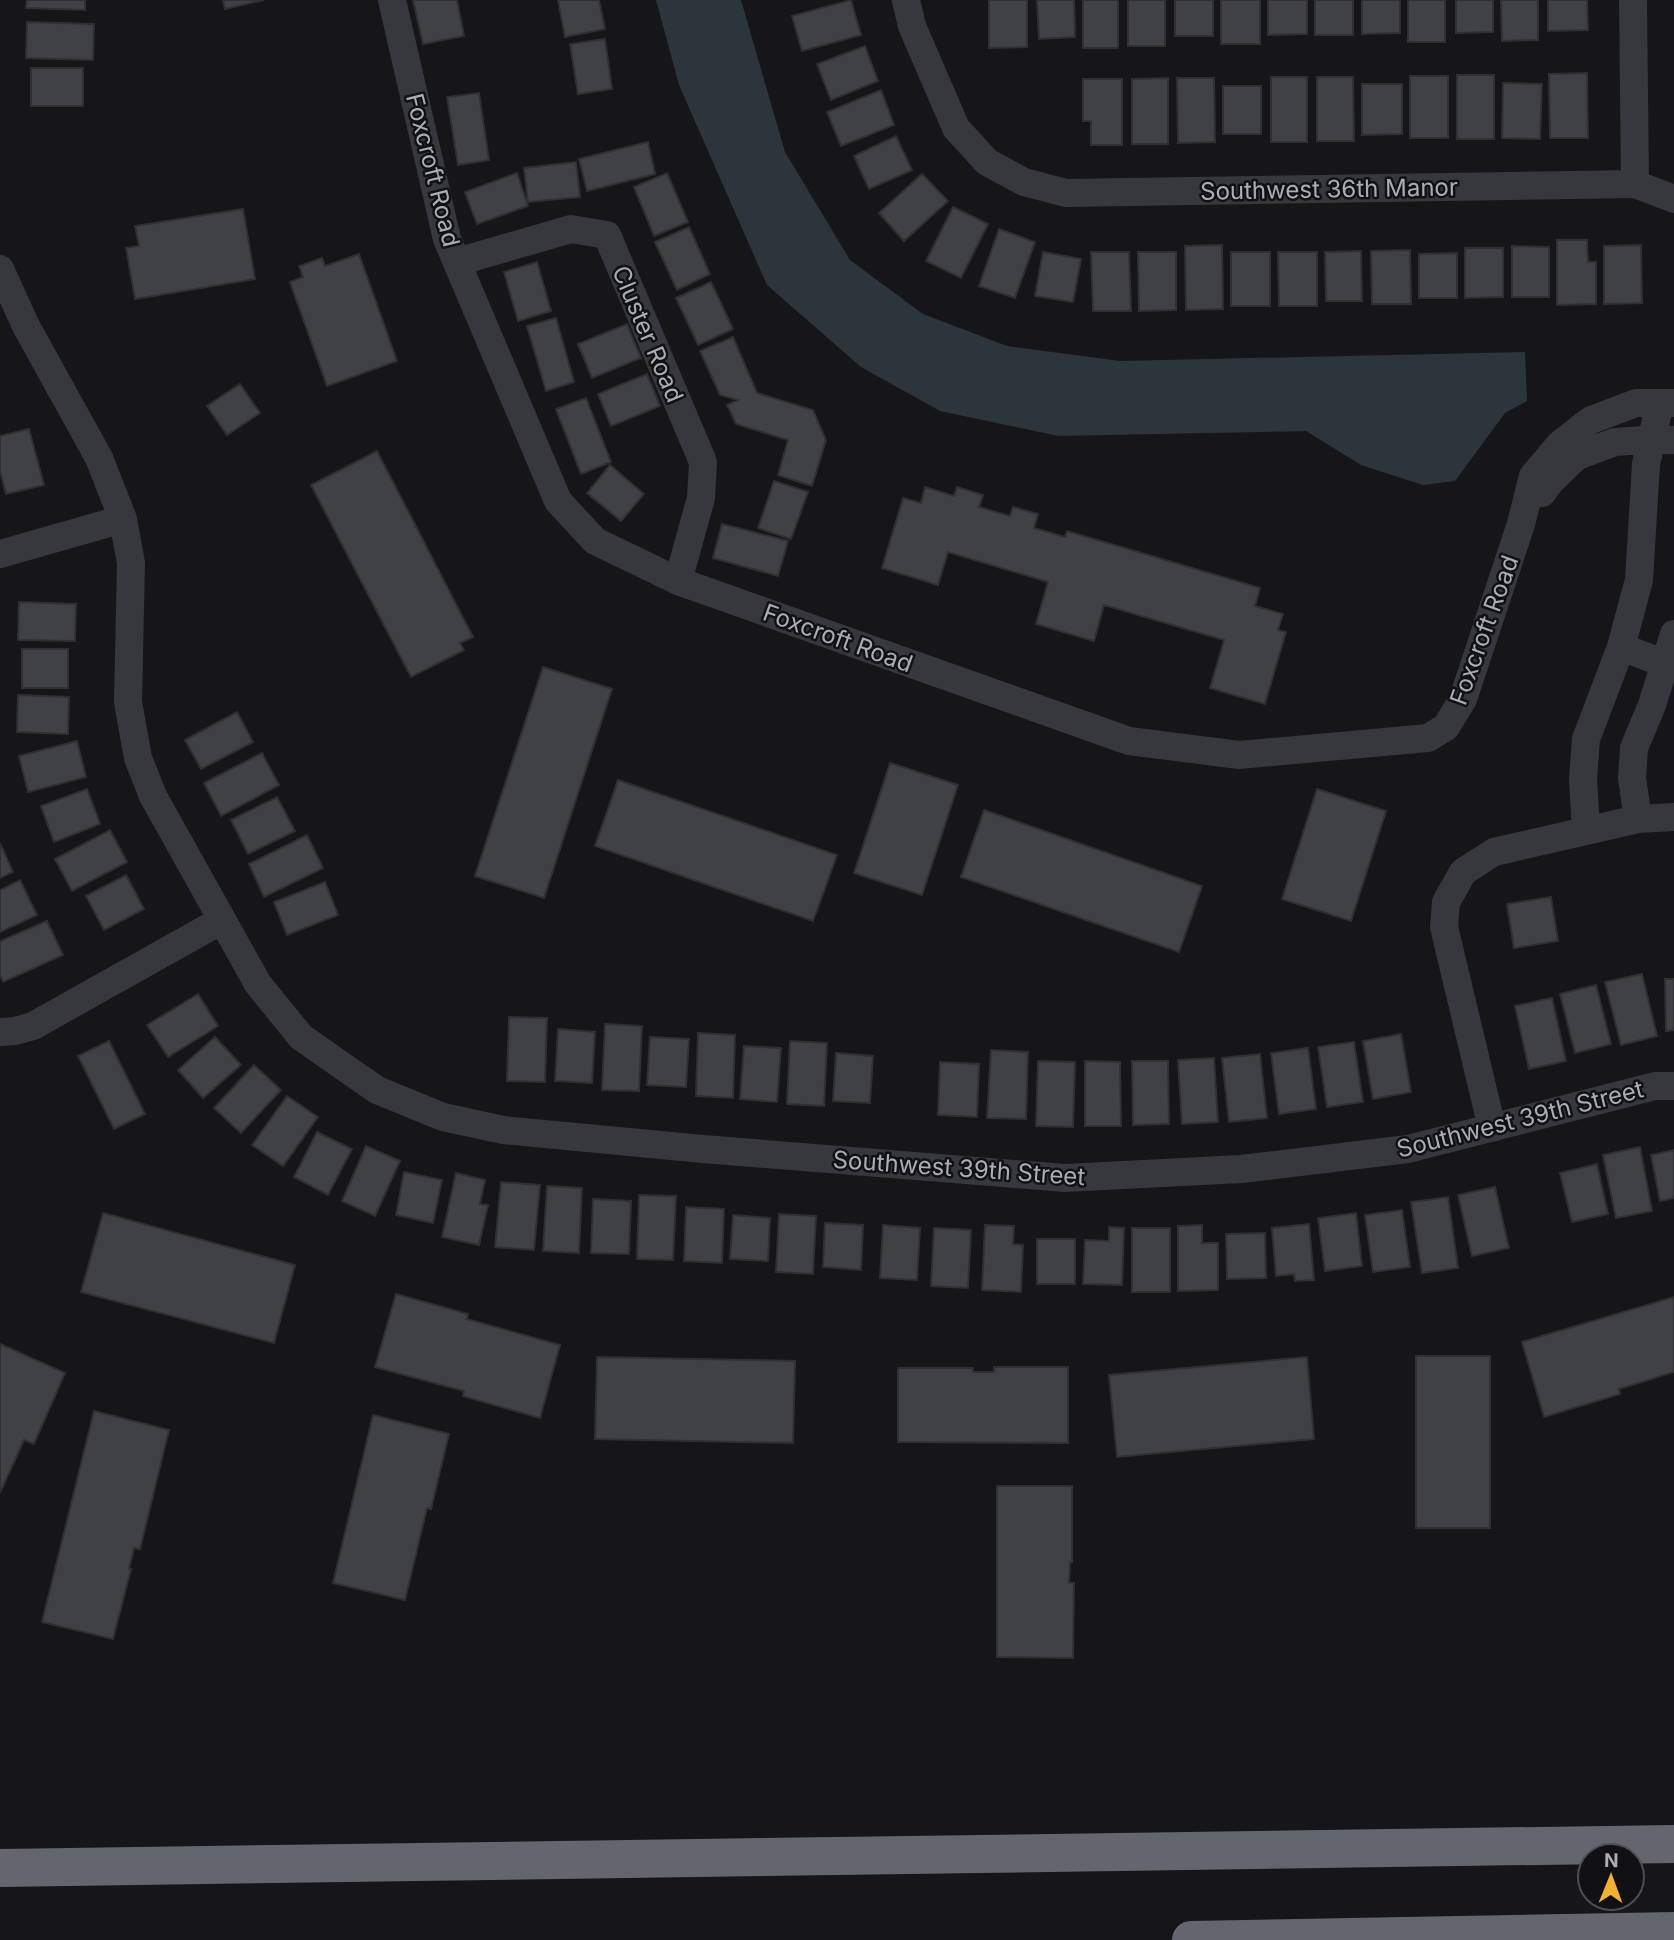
<svg xmlns="http://www.w3.org/2000/svg" width="1674" height="1940" font-family="Inter,sans-serif">
<style>
.water{fill:#2c353c}
.building{fill:#404145;stroke:#303034;stroke-width:2}
.lines{fill:none;stroke-linecap:round;stroke-linejoin:round}
.minor{stroke:#37383d;stroke-width:28}
.motorway{stroke:#63666e;stroke-width:38}
.labels{text-anchor:middle;dominant-baseline:central;stroke-width:5;stroke-linejoin:round;paint-order:stroke}
.street-label{font-size:24px;fill:#a8adb8;stroke:#111113}
</style>
<rect width="100%" height="100%" fill="#161618"/>
<path class="water" d="M 656,0 L 741,0 L 785,152 L 850,260 L 923,314 L 1007,346 L 1120,361 L 1525,352 L 1527,401 L 1505,413 L 1455,481 L 1423,485 L 1361,465 L 1306,431 L 1058,436 L 940,411 L 861,367 L 767,285 L 679,85 Z"/>
<path class="building" d="M 27,0 L 85,0 L 85,10 L 26,8 Z
M 223,0 L 264,0 L 225,9 Z
M 413,0 L 457,0 L 464,36 L 423,44 Z
M 558,0 L 599,0 L 605,29 L 565,37 Z
M 851,0 L 861,35 L 802,51 L 792,16 Z
M 989,0 L 1027,0 L 1027,47 L 989,48 Z
M 1037,0 L 1074,0 L 1075,37 L 1039,39 Z
M 1083,0 L 1118,0 L 1118,48 L 1083,48 Z
M 1128,0 L 1165,0 L 1165,46 L 1128,46 Z
M 1175,0 L 1213,0 L 1213,36 L 1175,36 Z
M 1221,0 L 1260,0 L 1260,44 L 1221,44 Z
M 1268,0 L 1307,0 L 1307,34 L 1268,35 Z
M 1315,0 L 1353,0 L 1353,35 L 1315,35 Z
M 1362,0 L 1400,0 L 1400,33 L 1362,34 Z
M 1408,0 L 1445,0 L 1445,42 L 1408,42 Z
M 1456,0 L 1493,0 L 1493,32 L 1456,33 Z
M 1501,0 L 1538,0 L 1538,40 L 1502,41 Z
M 1548,0 L 1587,0 L 1588,30 L 1548,31 Z
M 27,22 L 94,24 L 93,60 L 26,58 Z
M 605,39 L 612,89 L 578,94 L 570,44 Z
M 865,46 L 878,81 L 831,100 L 817,64 Z
M 31,68 L 83,68 L 83,106 L 31,106 Z
M 1587,73 L 1588,138 L 1550,138 L 1549,74 Z
M 1457,75 L 1494,75 L 1494,139 L 1457,139 Z
M 1410,76 L 1448,76 L 1448,138 L 1410,138 Z
M 1271,77 L 1307,77 L 1307,142 L 1271,142 Z
M 1317,77 L 1353,77 L 1354,141 L 1317,141 Z
M 1168,78 L 1168,144 L 1132,144 L 1132,79 Z
M 1177,78 L 1214,78 L 1215,142 L 1178,143 Z
M 1083,79 L 1122,79 L 1122,145 L 1091,145 L 1091,121 L 1083,121 Z
M 1503,83 L 1542,84 L 1540,139 L 1502,138 Z
M 1362,84 L 1402,84 L 1402,134 L 1362,135 Z
M 1223,86 L 1261,86 L 1261,134 L 1223,134 Z
M 881,90 L 894,125 L 841,146 L 827,112 Z
M 479,93 L 489,160 L 458,165 L 447,97 Z
M 896,136 L 912,170 L 869,189 L 854,156 Z
M 648,142 L 655,174 L 587,191 L 579,159 Z
M 576,162 L 580,197 L 528,202 L 524,168 Z
M 517,173 L 528,206 L 477,224 L 465,192 Z
M 667,173 L 688,222 L 654,236 L 634,187 Z
M 922,174 L 948,201 L 904,241 L 879,213 Z
M 953,207 L 988,224 L 961,278 L 926,261 Z
M 243,209 L 255,279 L 135,299 L 126,248 L 139,246 L 135,226 Z
M 689,227 L 710,274 L 677,290 L 655,242 Z
M 999,229 L 1035,242 L 1015,298 L 979,286 Z
M 1557,240 L 1587,240 L 1588,262 L 1596,262 L 1596,304 L 1557,305 Z
M 1222,245 L 1223,309 L 1186,310 L 1185,246 Z
M 1641,245 L 1642,303 L 1604,304 L 1604,246 Z
M 1512,246 L 1549,247 L 1549,297 L 1512,297 Z
M 1465,248 L 1503,248 L 1503,297 L 1465,298 Z
M 1410,250 L 1411,304 L 1372,304 L 1371,251 Z
M 1361,251 L 1362,301 L 1326,301 L 1325,252 Z
M 1043,252 L 1081,259 L 1073,302 L 1035,296 Z
M 1091,252 L 1129,252 L 1131,311 L 1093,311 Z
M 1138,252 L 1176,252 L 1176,310 L 1139,311 Z
M 1231,252 L 1270,252 L 1270,306 L 1231,306 Z
M 1278,252 L 1317,252 L 1317,306 L 1279,306 Z
M 1457,253 L 1457,298 L 1419,298 L 1419,254 Z
M 359,254 L 397,361 L 327,386 L 290,282 L 303,277 L 299,266 L 322,258 L 325,266 Z
M 537,262 L 551,311 L 518,321 L 504,272 Z
M 711,282 L 733,329 L 698,345 L 676,298 Z
M 556,318 L 574,382 L 546,391 L 527,326 Z
M 627,324 L 641,358 L 592,378 L 578,344 Z
M 733,337 L 757,393 L 813,410 L 826,440 L 812,486 L 778,475 L 788,440 L 736,424 L 727,405 L 738,400 L 720,395 L 700,351 Z
M 647,374 L 660,406 L 611,426 L 598,394 Z
M 240,384 L 260,413 L 227,435 L 207,406 Z
M 586,398 L 611,462 L 581,474 L 556,409 Z
M 29,429 L 44,485 L 6,494 L 0,471 L 0,436 Z
M 377,451 L 473,637 L 460,643 L 464,650 L 411,677 L 311,485 Z
M 610,465 L 644,494 L 621,521 L 587,493 Z
M 774,481 L 808,492 L 791,539 L 758,528 Z
M 925,487 L 954,496 L 957,487 L 983,495 L 979,507 L 1010,516 L 1013,507 L 1038,514 L 1034,528 L 1065,537 L 1067,531 L 1260,588 L 1255,606 L 1283,614 L 1278,630 L 1286,632 L 1265,704 L 1210,688 L 1224,640 L 1104,605 L 1094,641 L 1036,624 L 1048,582 L 948,552 L 938,585 L 882,568 L 903,498 L 921,503 Z
M 722,524 L 788,541 L 778,576 L 713,558 Z
M 19,602 L 76,604 L 75,641 L 18,640 Z
M 22,649 L 68,649 L 68,688 L 22,688 Z
M 543,667 L 612,689 L 544,898 L 475,876 Z
M 18,695 L 69,697 L 68,734 L 17,732 Z
M 237,712 L 253,742 L 201,769 L 185,740 Z
M 77,741 L 86,777 L 28,792 L 19,756 Z
M 262,753 L 279,785 L 221,816 L 204,783 Z
M 890,763 L 958,785 L 922,895 L 854,873 Z
M 618,780 L 837,855 L 813,921 L 595,846 Z
M 87,789 L 100,824 L 54,842 L 41,806 Z
M 1317,789 L 1386,811 L 1351,921 L 1282,899 Z
M 277,797 L 295,831 L 248,854 L 231,820 Z
M 984,810 L 1202,886 L 1179,952 L 961,877 Z
M 110,830 L 127,862 L 72,891 L 55,859 Z
M 307,835 L 323,868 L 264,897 L 249,864 Z
M 0,843 L 13,872 L 0,878 Z
M 126,875 L 144,909 L 104,930 L 86,896 Z
M 20,880 L 37,915 L 0,932 L 0,890 Z
M 325,882 L 338,915 L 287,935 L 274,902 Z
M 1551,897 L 1558,941 L 1514,948 L 1507,904 Z
M 47,921 L 63,955 L 3,982 L 0,975 L 0,941 Z
M 1642,974 L 1657,1036 L 1621,1045 L 1605,982 Z
M 1665,979 L 1674,979 L 1674,1030 L 1666,1031 Z
M 1596,985 L 1611,1044 L 1575,1053 L 1560,994 Z
M 198,994 L 218,1026 L 168,1057 L 147,1025 Z
M 1552,998 L 1566,1061 L 1529,1069 L 1515,1006 Z
M 509,1017 L 547,1018 L 545,1082 L 507,1081 Z
M 605,1024 L 642,1026 L 639,1091 L 602,1090 Z
M 558,1029 L 595,1032 L 592,1083 L 555,1081 Z
M 698,1033 L 735,1035 L 733,1098 L 696,1096 Z
M 1401,1034 L 1411,1092 L 1373,1099 L 1363,1041 Z
M 215,1037 L 241,1065 L 203,1098 L 178,1070 Z
M 650,1037 L 689,1039 L 686,1087 L 647,1085 Z
M 109,1041 L 145,1114 L 114,1129 L 78,1056 Z
M 790,1041 L 827,1043 L 824,1106 L 787,1104 Z
M 1354,1042 L 1363,1102 L 1327,1107 L 1318,1047 Z
M 744,1046 L 781,1048 L 777,1102 L 740,1099 Z
M 1308,1048 L 1316,1109 L 1279,1114 L 1271,1053 Z
M 991,1050 L 1028,1052 L 1026,1119 L 987,1118 Z
M 836,1053 L 873,1056 L 870,1103 L 833,1101 Z
M 1260,1054 L 1267,1118 L 1229,1122 L 1222,1058 Z
M 1214,1058 L 1218,1122 L 1182,1124 L 1178,1060 Z
M 1038,1061 L 1075,1062 L 1073,1127 L 1036,1126 Z
M 1085,1061 L 1120,1062 L 1121,1126 L 1085,1126 Z
M 1132,1061 L 1168,1061 L 1169,1124 L 1133,1125 Z
M 940,1062 L 979,1064 L 977,1117 L 938,1115 Z
M 254,1065 L 281,1090 L 241,1133 L 214,1108 Z
M 287,1096 L 318,1117 L 283,1166 L 252,1145 Z
M 317,1132 L 352,1149 L 328,1195 L 294,1177 Z
M 366,1146 L 400,1161 L 375,1216 L 342,1201 Z
M 1640,1147 L 1652,1211 L 1616,1218 L 1603,1155 Z
M 1674,1150 L 1674,1198 L 1660,1201 L 1651,1155 Z
M 1597,1164 L 1608,1214 L 1572,1222 L 1560,1173 Z
M 404,1172 L 442,1180 L 433,1223 L 396,1215 Z
M 456,1173 L 485,1180 L 480,1204 L 488,1205 L 479,1245 L 442,1237 Z
M 501,1182 L 540,1185 L 534,1250 L 495,1247 Z
M 547,1186 L 582,1188 L 579,1253 L 543,1251 Z
M 1495,1187 L 1509,1248 L 1472,1256 L 1458,1195 Z
M 639,1195 L 676,1196 L 673,1260 L 637,1259 Z
M 1448,1197 L 1458,1268 L 1422,1273 L 1411,1202 Z
M 593,1199 L 631,1201 L 629,1254 L 591,1253 Z
M 686,1207 L 724,1209 L 722,1263 L 684,1261 Z
M 1402,1210 L 1410,1267 L 1373,1272 L 1365,1215 Z
M 103,1213 L 295,1265 L 274,1343 L 81,1292 Z
M 1356,1213 L 1362,1266 L 1325,1271 L 1318,1218 Z
M 779,1214 L 816,1216 L 813,1274 L 776,1272 Z
M 733,1215 L 770,1218 L 768,1261 L 730,1259 Z
M 825,1223 L 863,1225 L 861,1270 L 823,1267 Z
M 1309,1224 L 1314,1280 L 1295,1281 L 1294,1274 L 1276,1276 L 1272,1228 Z
M 883,1225 L 920,1228 L 917,1280 L 880,1278 Z
M 985,1225 L 1014,1226 L 1013,1244 L 1023,1245 L 1021,1292 L 982,1290 Z
M 1202,1225 L 1202,1243 L 1218,1243 L 1218,1290 L 1178,1291 L 1178,1226 Z
M 1109,1227 L 1124,1228 L 1122,1285 L 1083,1284 L 1085,1240 L 1109,1241 Z
M 934,1228 L 971,1230 L 968,1288 L 931,1286 Z
M 1132,1228 L 1170,1228 L 1170,1292 L 1132,1292 Z
M 1265,1233 L 1266,1278 L 1227,1279 L 1226,1234 Z
M 1037,1239 L 1075,1239 L 1075,1284 L 1037,1284 Z
M 396,1294 L 468,1314 L 467,1319 L 560,1345 L 540,1418 L 463,1396 L 464,1391 L 375,1367 Z
M 1674,1297 L 1674,1372 L 1619,1389 L 1620,1394 L 1544,1417 L 1522,1342 Z
M 0,1344 L 65,1373 L 34,1444 L 24,1440 L 0,1493 Z
M 1416,1356 L 1490,1356 L 1490,1528 L 1416,1528 Z
M 597,1357 L 795,1361 L 793,1443 L 595,1439 Z
M 1307,1357 L 1314,1439 L 1117,1457 L 1109,1375 Z
M 994,1367 L 1068,1367 L 1068,1443 L 898,1442 L 898,1368 L 973,1368 L 973,1372 L 994,1372 Z
M 94,1411 L 169,1430 L 140,1549 L 134,1548 L 129,1569 L 131,1569 L 113,1639 L 42,1622 Z
M 373,1415 L 449,1434 L 431,1509 L 427,1508 L 405,1600 L 333,1583 Z
M 997,1486 L 1072,1486 L 1072,1562 L 1070,1562 L 1069,1583 L 1074,1583 L 1073,1658 L 997,1657 Z"/>
<g class="lines">
<path class="minor" d="M 392,0 L 447,239 L 558,501 L 595,541 L 678,581 L 1129,741 L 1239,755 L 1428,738 L 1446,727 L 1463,699 L 1521,524 L 1533,476 L 1560,444 L 1591,420 L 1636,403 L 1674,403
M 906,0 L 912,26 L 956,128 L 987,162 L 1024,182 L 1066,193 L 1635,184 L 1674,199
M 1633,0 L 1635,184
M 457,262 L 571,229 L 607,235 L 703,462 L 701,498 L 678,581
M 0,269 L 26,326 L 99,458 L 123,519 L 131,563 L 128,702 L 138,758 L 153,796 L 258,984 L 301,1037 L 377,1090 L 443,1117 L 503,1130 L 703,1149 L 1065,1178 L 1241,1169 L 1408,1149 L 1655,1086 L 1674,1086
M 1542,493 L 1550,482 L 1577,456 L 1615,442 L 1644,440 L 1674,440
M 0,554 L 123,519
M 1621,647 L 1666,664
M 1638,819 L 1632,778 L 1634,748 L 1652,705 L 1674,634
M 1586,830 L 1583,779 L 1586,739 L 1621,647 L 1639,580 L 1646,464 L 1660,403
M 0,1032 L 15,1031 L 33,1026 L 222,920
M 1492,1128 L 1444,927 L 1446,902 L 1463,872 L 1494,852 L 1638,819 L 1674,817"/>
<path class="motorway" d="M 0,1868 L 1674,1844
M 1191,1940 L 1674,1931"/>
</g>
<g class="labels">
<g class="street-label">
<text transform="translate(433 170) rotate(76)">Foxcroft Road</text>
<text transform="translate(1329 189) rotate(-1)">Southwest 36th Manor</text>
<text transform="translate(648 334) rotate(67)">Cluster Road</text>
<text transform="translate(1484 630) rotate(-70)">Foxcroft Road</text>
<text transform="translate(838 638) rotate(20)">Foxcroft Road</text>
<text transform="translate(1520 1119) rotate(-14)">Southwest 39th Street</text>
<text transform="translate(959 1168) rotate(4)">Southwest 39th Street</text>
</g>
</g>
<g transform="translate(1611 1877) rotate(1)"><circle r="33" fill="#111113" stroke="#4d4f55" stroke-width="2"/>
<path d="M0-5L12 26L0 18L-12 26Z" fill="#f2b134"/>
<text y="-10" font-size="19" font-weight="bold" text-anchor="middle" fill="#a8adb8">N</text>
</g>
</svg>
